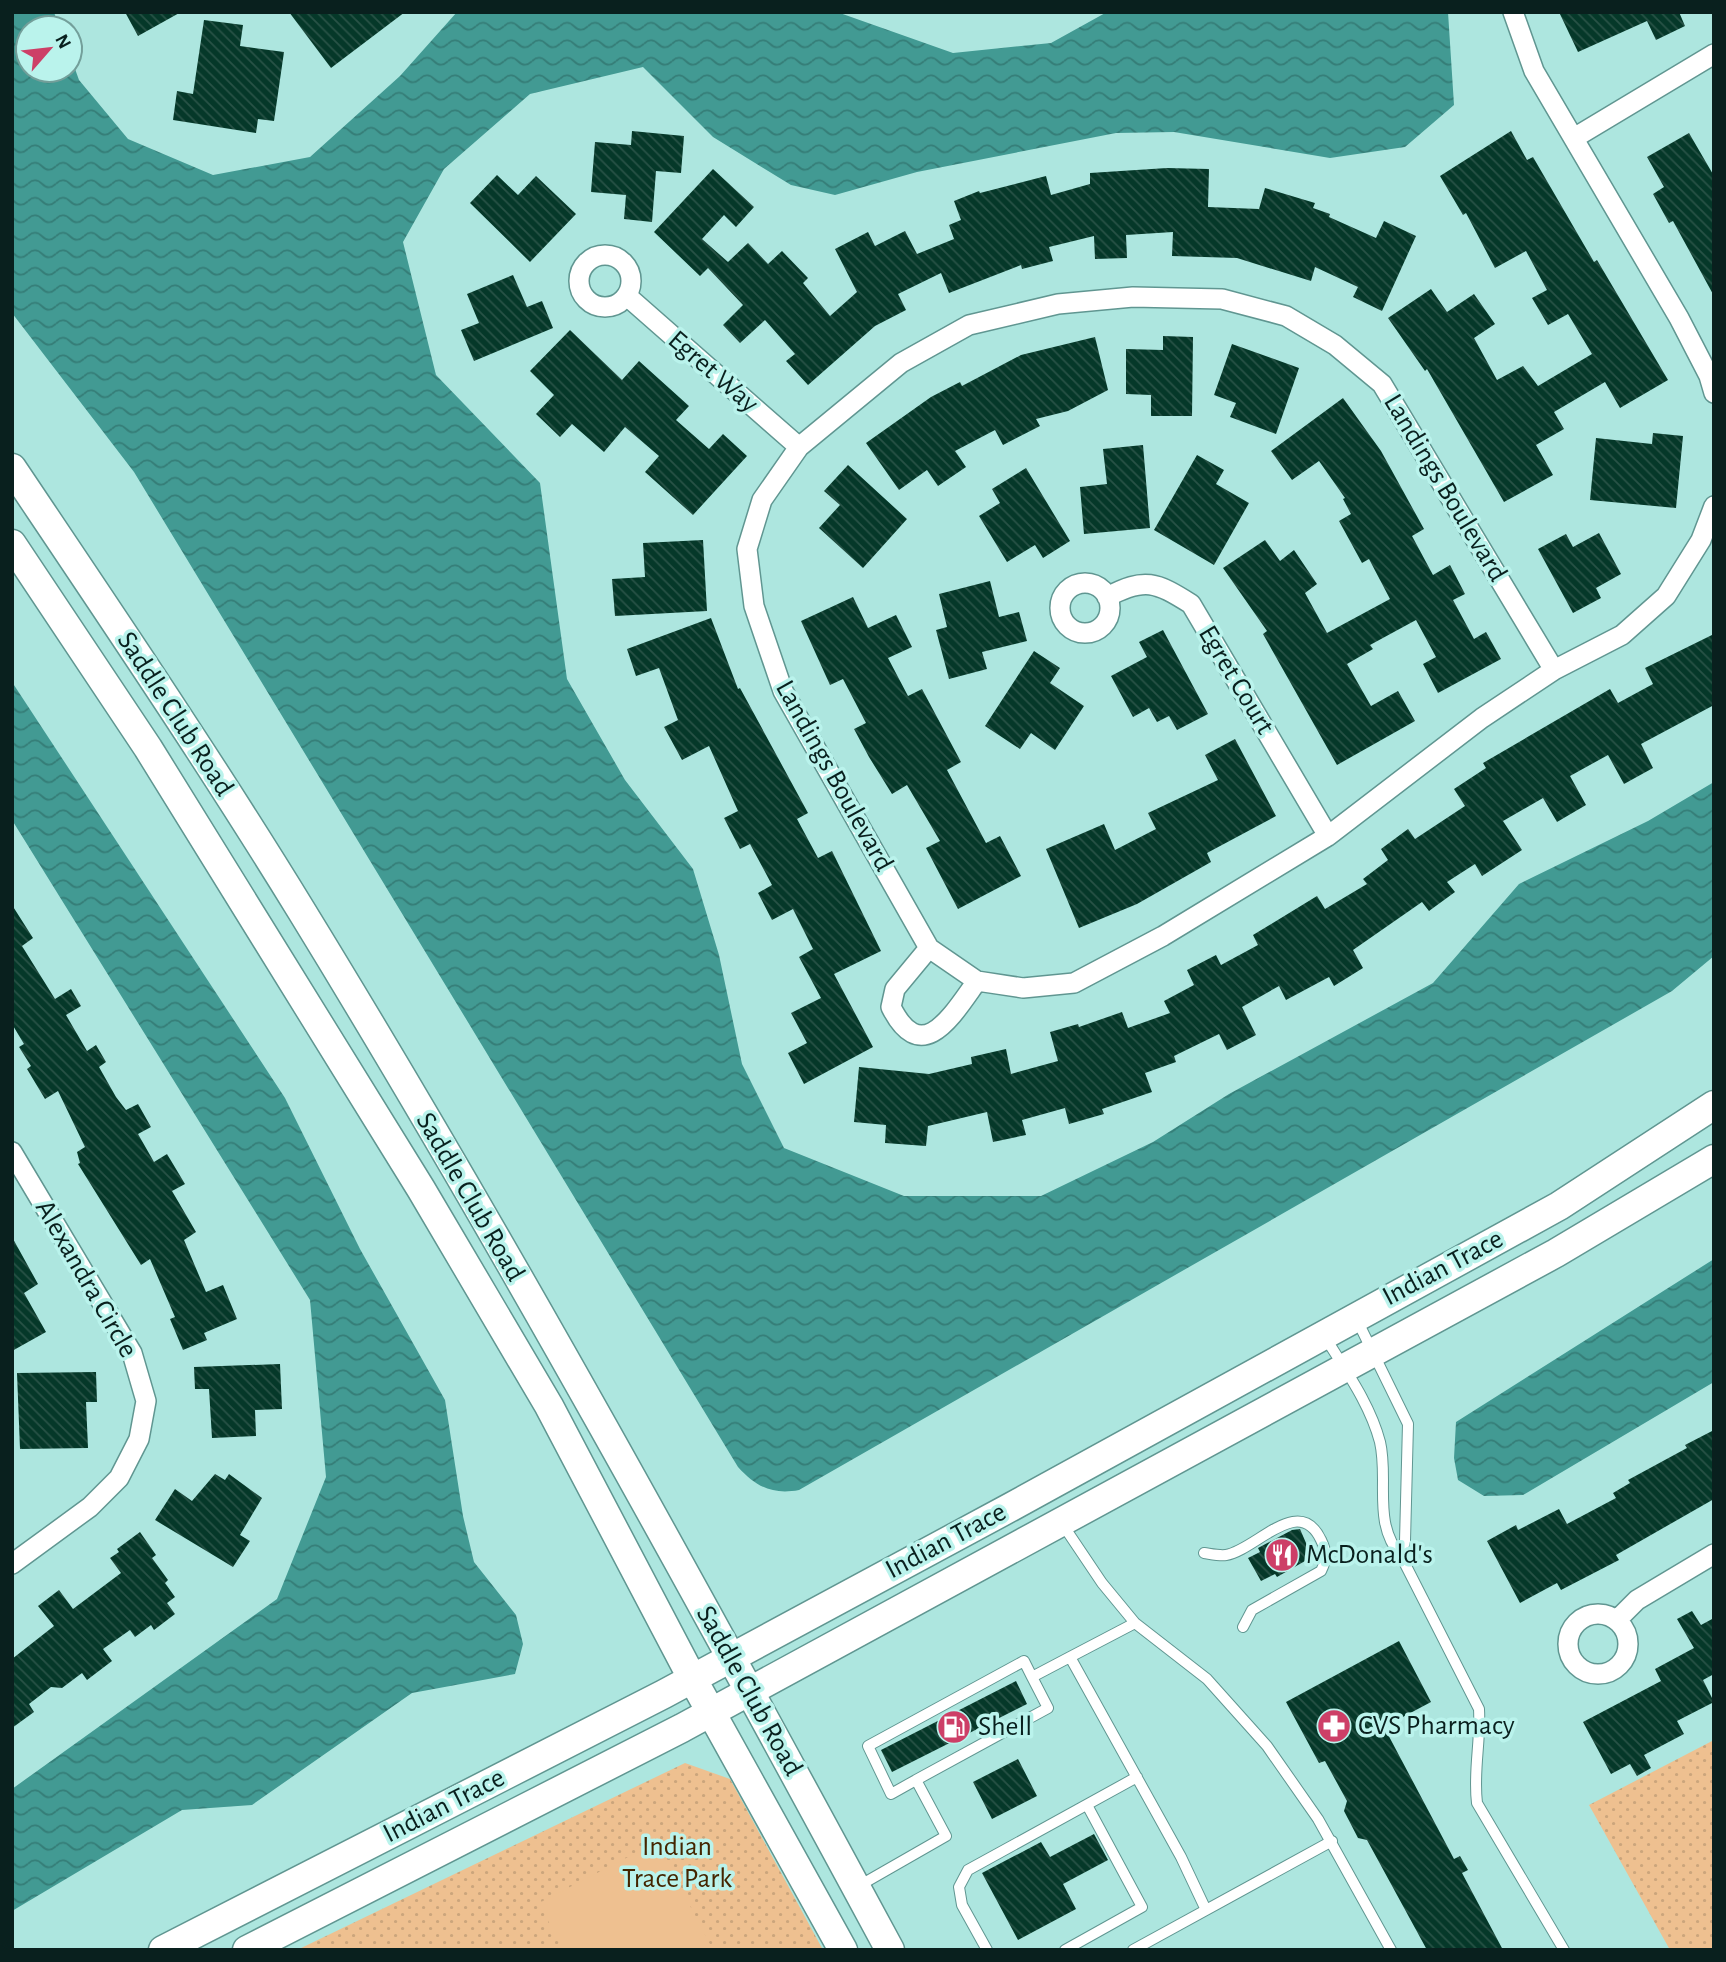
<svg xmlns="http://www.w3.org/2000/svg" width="1726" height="1962" font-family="'Alegreya Sans',sans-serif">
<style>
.green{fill:url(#green-dots)}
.pitch{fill:#eec090}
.water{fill:url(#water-waves)}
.building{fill:url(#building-back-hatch)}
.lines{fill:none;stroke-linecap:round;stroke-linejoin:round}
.lane-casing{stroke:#609691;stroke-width:12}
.street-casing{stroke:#609691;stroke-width:22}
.secondary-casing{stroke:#609691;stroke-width:31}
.lane{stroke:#fff;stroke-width:10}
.street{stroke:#fff;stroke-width:19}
.secondary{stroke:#fff;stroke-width:28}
.labels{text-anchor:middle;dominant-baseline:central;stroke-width:7;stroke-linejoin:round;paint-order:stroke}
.street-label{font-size:28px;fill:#09201e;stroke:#baf3ec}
.poi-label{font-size:28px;fill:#09201e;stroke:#baf3ec;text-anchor:start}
.park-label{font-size:28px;fill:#442500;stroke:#baf3ec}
</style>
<defs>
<pattern id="green-dots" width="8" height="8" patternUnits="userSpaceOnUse" patternTransform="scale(1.75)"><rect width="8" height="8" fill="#eec090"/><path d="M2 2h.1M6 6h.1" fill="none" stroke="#cba57c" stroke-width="1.8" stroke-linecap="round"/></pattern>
<pattern id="water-waves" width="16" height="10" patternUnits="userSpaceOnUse" patternTransform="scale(1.75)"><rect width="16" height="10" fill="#429a93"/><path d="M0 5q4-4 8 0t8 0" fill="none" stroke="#357d77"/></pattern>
<pattern id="building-back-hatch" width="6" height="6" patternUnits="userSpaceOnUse" patternTransform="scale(1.75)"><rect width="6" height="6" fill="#053829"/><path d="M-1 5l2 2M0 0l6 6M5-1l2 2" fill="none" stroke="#285246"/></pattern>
</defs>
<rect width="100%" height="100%" fill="#ade6df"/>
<path class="green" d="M 1714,1740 L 1714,1950 L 1670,1950 L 1589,1805 Z
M 685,1763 L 730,1779 L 823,1950 L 297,1950 Z"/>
<path class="pitch" d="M 657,1842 L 713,1950 L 563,1950 L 539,1903 Z"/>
<path class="water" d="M 12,12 L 54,12 L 59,28 L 28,28 L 28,70 L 70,70 L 70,55 L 79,80 L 128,139 L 213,175 L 310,157 L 400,76 L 457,12 L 837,12 L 953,53 L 1051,43 L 1107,12 L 1448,12 L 1454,105 L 1405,147 L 1330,158 L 1174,132 L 1116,133 L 917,172 L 835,195 L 791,185 L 713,137 L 643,67 L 530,94 L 444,169 L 403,242 L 436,375 L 540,483 L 567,679 L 625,780 L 693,869 L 719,955 L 742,1064 L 784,1148 L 904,1196 L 1041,1196 L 1153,1142 L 1229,1094 L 1433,983 L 1519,884 L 1648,821 L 1714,782 L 1714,956 L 1672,991 L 799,1490 C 773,1495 756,1487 738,1467 L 134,472 L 12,313 Z
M 12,682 L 285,1098 L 360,1249 L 445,1400 L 463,1516 L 474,1562 L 516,1615 L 523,1644 L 515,1674 L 412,1693 L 252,1805 L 182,1810 L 12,1911 L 12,1789 L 277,1599 L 326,1477 L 310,1300 L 12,820 Z
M 1714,1259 L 1714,1382 L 1523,1495 L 1484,1496 L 1458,1480 L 1454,1458 L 1456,1422 Z"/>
<path class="building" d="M 125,12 L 181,12 L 138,36 Z
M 289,12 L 405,12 L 331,68 Z
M 1559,12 L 1679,12 L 1685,26 L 1656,40 L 1647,21 L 1578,52 Z
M 204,20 L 243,25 L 240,46 L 284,52 L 274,121 L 258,119 L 256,133 L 173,120 L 177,91 L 193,94 Z
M 632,131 L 684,136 L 681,173 L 656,171 L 652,222 L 624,219 L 626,195 L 591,192 L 595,142 L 631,145 Z
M 1511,131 L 1527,160 L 1533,157 L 1594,262 L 1597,260 L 1668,380 L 1620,408 L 1605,382 L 1554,412 L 1564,429 L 1536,445 L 1553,475 L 1504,502 L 1427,369 L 1425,371 L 1388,318 L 1431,289 L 1447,312 L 1474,294 L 1495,324 L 1474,338 L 1497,380 L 1523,366 L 1538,386 L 1592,354 L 1568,314 L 1548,325 L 1532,298 L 1547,290 L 1526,251 L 1495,268 L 1466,213 L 1463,215 L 1440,176 Z
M 1689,133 L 1714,176 L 1714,296 L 1673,221 L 1669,223 L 1653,194 L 1664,187 L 1647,157 Z
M 1167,168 L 1209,169 L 1208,207 L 1259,209 L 1265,188 L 1315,203 L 1313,208 L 1330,214 L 1329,217 L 1376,238 L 1384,221 L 1416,236 L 1382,311 L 1353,297 L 1358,287 L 1315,267 L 1311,281 L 1237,258 L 1172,256 L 1173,232 L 1126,235 L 1127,258 L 1095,259 L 1094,236 L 1049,247 L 1053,261 L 1022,269 L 1021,265 L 949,293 L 941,273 L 898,294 L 906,310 L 875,326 L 808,385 L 786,361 L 795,354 L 765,320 L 740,343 L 723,325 L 743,305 L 708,268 L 700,276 L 654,232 L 713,169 L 754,207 L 736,227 L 724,215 L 702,239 L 728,262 L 748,243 L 768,264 L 782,251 L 808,278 L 803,283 L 830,316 L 857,292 L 835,249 L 868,232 L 875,246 L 905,231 L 917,254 L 954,239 L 949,225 L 961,220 L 954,201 L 979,191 L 980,193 L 1046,176 L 1051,195 L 1090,184 L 1090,173 Z
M 497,175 L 518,195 L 536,176 L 576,214 L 530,262 L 470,203 Z
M 513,275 L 527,307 L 542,301 L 553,328 L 474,361 L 461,330 L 479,323 L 467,294 Z
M 570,330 L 622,380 L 639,361 L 689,406 L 676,420 L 709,449 L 723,434 L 747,456 L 693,515 L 645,472 L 659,456 L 625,427 L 604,452 L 572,424 L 560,437 L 536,414 L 554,395 L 530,371 Z
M 1163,336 L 1193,337 L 1192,416 L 1151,416 L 1151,395 L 1126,394 L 1126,349 L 1163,350 Z
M 1095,337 L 1108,390 L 1068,411 L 1036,419 L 1040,426 L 1003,445 L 995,430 L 955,451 L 966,467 L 938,486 L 927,470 L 899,490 L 866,443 L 931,397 L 960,382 L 962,386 L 1021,355 Z
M 1232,344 L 1299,368 L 1276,434 L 1230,417 L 1236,403 L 1214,395 Z
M 1343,398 L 1381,451 L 1424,529 L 1412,536 L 1433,575 L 1450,565 L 1465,594 L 1453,600 L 1474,639 L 1486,632 L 1501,659 L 1438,693 L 1423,664 L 1436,657 L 1416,620 L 1370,645 L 1373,649 L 1347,664 L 1371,706 L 1398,691 L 1415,721 L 1337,765 L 1263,634 L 1267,631 L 1223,568 L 1265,540 L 1280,561 L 1294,550 L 1317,584 L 1305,593 L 1327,633 L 1390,599 L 1369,559 L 1362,563 L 1339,521 L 1351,514 L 1343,499 L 1345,498 L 1319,461 L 1292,480 L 1271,451 Z
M 1653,433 L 1683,436 L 1676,508 L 1590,500 L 1596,438 L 1652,444 Z
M 1143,445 L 1150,528 L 1084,534 L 1080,487 L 1107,484 L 1103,449 Z
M 1197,455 L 1224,470 L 1216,484 L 1249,503 L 1214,565 L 1154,530 Z
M 848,465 L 907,519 L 863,568 L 819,528 L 840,505 L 824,491 Z
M 1026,468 L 1070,541 L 1043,558 L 1035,545 L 1007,562 L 979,516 L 1000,503 L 992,489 Z
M 1599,533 L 1621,574 L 1596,588 L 1601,598 L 1573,613 L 1538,549 L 1566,534 L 1573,547 Z
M 703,540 L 707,611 L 615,616 L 612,579 L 645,577 L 643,543 Z
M 990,581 L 999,617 L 1019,612 L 1027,641 L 982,652 L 987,669 L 949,679 L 936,630 L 947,627 L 939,594 Z
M 853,597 L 868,628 L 896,615 L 912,647 L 888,658 L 908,696 L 922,689 L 961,762 L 947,770 L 986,843 L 1000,836 L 1021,876 L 958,909 L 926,848 L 940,841 L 907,785 L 892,794 L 869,757 L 854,729 L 866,723 L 843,679 L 830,685 L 801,621 Z
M 711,618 L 738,689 L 740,688 L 808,813 L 797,819 L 818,858 L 832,851 L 881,951 L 834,974 L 873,1047 L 804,1084 L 788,1053 L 807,1043 L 791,1013 L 821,998 L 799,957 L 813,949 L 793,909 L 772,920 L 758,893 L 772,885 L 750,844 L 740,849 L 724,818 L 738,811 L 709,746 L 682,760 L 664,727 L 678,720 L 659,668 L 636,676 L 627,649 Z
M 1163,630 L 1208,714 L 1177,730 L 1169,716 L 1157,722 L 1149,708 L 1133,717 L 1111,676 L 1147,657 L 1139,642 Z
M 1714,634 L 1714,705 L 1641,744 L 1653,768 L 1624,784 L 1608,755 L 1570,776 L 1586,805 L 1557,822 L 1543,798 L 1503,821 L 1522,850 L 1482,876 L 1475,864 L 1447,882 L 1455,892 L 1429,911 L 1422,902 L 1353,950 L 1363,968 L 1334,986 L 1329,977 L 1286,1000 L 1279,986 L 1242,1007 L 1256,1035 L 1227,1050 L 1219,1034 L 1174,1056 L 1176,1062 L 1145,1073 L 1152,1092 L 1102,1109 L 1104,1114 L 1069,1124 L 1065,1108 L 1022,1120 L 1026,1135 L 993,1142 L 987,1112 L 928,1126 L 926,1146 L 885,1143 L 886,1125 L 854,1122 L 859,1067 L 929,1074 L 972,1064 L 971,1057 L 1006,1049 L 1011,1074 L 1058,1061 L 1050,1032 L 1078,1024 L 1079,1027 L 1122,1012 L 1128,1028 L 1170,1013 L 1164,1001 L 1194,985 L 1187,970 L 1216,955 L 1221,965 L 1258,945 L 1253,935 L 1317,896 L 1325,909 L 1367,884 L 1363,879 L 1388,860 L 1381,849 L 1408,829 L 1415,839 L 1465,806 L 1454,789 L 1486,768 L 1483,763 L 1610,689 L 1618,703 L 1653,684 L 1645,668 Z
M 1034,651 L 1060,668 L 1050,683 L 1084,706 L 1055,750 L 1031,733 L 1020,749 L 985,726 Z
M 1235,739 L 1276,816 L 1207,853 L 1211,862 L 1137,904 L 1079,928 L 1046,849 L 1104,824 L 1115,850 L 1156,829 L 1148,813 L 1218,780 L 1205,755 Z
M 12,905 L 33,938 L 22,946 L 55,999 L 71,989 L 81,1006 L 66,1015 L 87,1051 L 96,1045 L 106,1062 L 99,1067 L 116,1097 L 126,1110 L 138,1104 L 151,1127 L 138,1134 L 154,1162 L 167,1154 L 185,1184 L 172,1191 L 196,1232 L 184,1240 L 206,1292 L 223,1285 L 237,1319 L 204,1333 L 207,1340 L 183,1350 L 170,1319 L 175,1317 L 150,1259 L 141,1265 L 78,1164 L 80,1163 L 77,1152 L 85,1147 L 58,1091 L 45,1099 L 27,1069 L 31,1066 L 19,1047 L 24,1044 L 12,1024 Z
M 12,1237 L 38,1284 L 24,1293 L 46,1332 L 12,1351 Z
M 280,1364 L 282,1409 L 255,1410 L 256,1436 L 212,1438 L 209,1389 L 195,1389 L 194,1367 Z
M 96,1372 L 97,1402 L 86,1402 L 88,1448 L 20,1449 L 17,1373 Z
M 1714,1430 L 1714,1499 L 1616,1555 L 1619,1560 L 1561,1590 L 1557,1583 L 1520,1603 L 1487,1541 L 1516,1525 L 1518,1530 L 1559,1509 L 1567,1524 L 1616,1498 L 1613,1493 L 1630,1483 L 1628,1480 L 1687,1448 L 1685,1445 Z
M 215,1474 L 225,1480 L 229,1474 L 262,1498 L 240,1535 L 250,1541 L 233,1567 L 155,1520 L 175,1489 L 192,1501 Z
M 1300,1529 L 1312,1557 L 1277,1577 L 1275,1574 L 1261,1581 L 1248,1558 L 1260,1552 L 1258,1548 L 1292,1530 Z
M 140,1532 L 156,1555 L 152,1558 L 168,1580 L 165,1583 L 175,1597 L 167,1603 L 175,1614 L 154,1630 L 151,1625 L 135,1637 L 130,1630 L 103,1649 L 112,1661 L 87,1680 L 82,1673 L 62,1688 L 51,1687 L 29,1704 L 34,1712 L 12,1728 L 12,1659 L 54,1626 L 38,1606 L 59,1590 L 73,1609 L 121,1573 L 110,1558 L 119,1552 L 117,1549 Z
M 1692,1611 L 1701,1625 L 1714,1618 L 1714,1674 L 1703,1680 L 1714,1702 L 1677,1721 L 1684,1734 L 1644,1755 L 1651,1768 L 1637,1776 L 1630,1764 L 1611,1774 L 1583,1722 L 1661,1681 L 1655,1669 L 1694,1648 L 1677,1619 Z
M 1399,1641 L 1431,1702 L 1384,1727 L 1454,1859 L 1460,1856 L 1468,1870 L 1462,1873 L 1503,1950 L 1427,1950 L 1367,1840 L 1358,1838 L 1344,1811 L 1347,1801 L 1325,1761 L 1319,1763 L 1286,1702 Z
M 1016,1681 L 1027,1704 L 892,1772 L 881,1750 Z
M 1018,1759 L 1037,1796 L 992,1819 L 973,1782 Z
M 1094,1834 L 1108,1860 L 1063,1884 L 1076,1909 L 1018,1940 L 982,1873 L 1041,1842 L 1050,1857 Z"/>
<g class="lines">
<g class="lane-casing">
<path id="lane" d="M 1357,1320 L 1408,1424 L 1405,1541 L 1401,1556
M 1325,1337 C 1346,1371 1370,1404 1380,1442 C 1389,1480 1372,1523 1401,1556 L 1479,1709 C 1481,1741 1473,1771 1477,1803 L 1564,1950
M 1063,1525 L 1102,1583 L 1135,1623 L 1207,1679 L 1267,1746 L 1318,1819 L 1391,1950
M 1204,1553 C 1211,1554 1220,1556 1226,1555 C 1256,1550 1299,1493 1321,1540 C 1327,1552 1327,1559 1321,1571 L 1252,1610 L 1243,1627
M 1135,1623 L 1070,1657 L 1181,1857 L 1206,1910
M 916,1780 L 891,1794 L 868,1746 L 1024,1661 L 1032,1677
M 857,1887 L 946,1836 L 916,1780 L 1048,1708 L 1032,1677 L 1070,1657
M 987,1950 L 962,1905 L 959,1887 L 968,1870 L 1137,1777
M 1065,1950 L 1142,1907 L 1087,1805
M 1133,1950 L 1332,1841"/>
</g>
<g class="street-casing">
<path id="street" d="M 1513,12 L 1534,71 L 1679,318 L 1709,376 L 1714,393
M 1574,138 L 1714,54
M579 281a26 26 0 1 1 52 0a26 26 0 1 1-52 0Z
M 627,296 L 799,447
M1060 608a25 25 0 1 1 50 0a25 25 0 1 1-50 0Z
M 1107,597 C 1145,577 1156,582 1191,604 L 1328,836
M 1554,670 L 1382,384 L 1335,345 L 1286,316 L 1222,299 L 1133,297 L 1058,304 L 969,325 L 901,363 L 799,447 L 762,500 L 747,549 L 754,606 L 783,691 L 929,948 L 977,981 L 1023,988 L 1074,983 L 1163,936 L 1328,836 L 1482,718 L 1554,670 L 1622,635 L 1666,596 L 1701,540 L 1714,506
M 929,948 L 895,989 L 891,1007 C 922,1069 953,1014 977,981
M 12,1152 L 132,1353 L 146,1401 L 139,1439 L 119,1478 L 90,1507 L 12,1564
M1568 1644a30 30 0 1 1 60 0a30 30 0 1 1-60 0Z
M 1617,1620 L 1637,1600 L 1714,1554"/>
</g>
<g class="secondary-casing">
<path id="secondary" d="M 12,468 C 110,614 209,760 301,910 C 509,1249 701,1600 890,1950
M 12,544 L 148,748 L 421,1189 L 549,1406 L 692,1678 L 843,1950
M 163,1950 L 664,1694 L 1011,1507 L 1559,1206 L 1714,1105
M 247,1950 L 682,1728 L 1556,1253 L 1714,1159"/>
</g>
<use href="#lane" class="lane"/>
<use href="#street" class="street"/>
<use href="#secondary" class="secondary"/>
</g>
<defs>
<g id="restaurant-disc" transform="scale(1.75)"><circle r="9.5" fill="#cd3f67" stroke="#baf3ec"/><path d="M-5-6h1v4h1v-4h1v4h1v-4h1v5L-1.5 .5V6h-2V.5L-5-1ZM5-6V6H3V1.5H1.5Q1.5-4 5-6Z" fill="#fff"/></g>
<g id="pharmacy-disc" transform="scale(1.75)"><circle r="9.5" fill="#cd3f67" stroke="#baf3ec"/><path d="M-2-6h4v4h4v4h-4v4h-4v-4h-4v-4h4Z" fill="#fff"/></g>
<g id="fuel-disc" transform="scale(1.75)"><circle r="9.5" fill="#cd3f67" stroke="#baf3ec"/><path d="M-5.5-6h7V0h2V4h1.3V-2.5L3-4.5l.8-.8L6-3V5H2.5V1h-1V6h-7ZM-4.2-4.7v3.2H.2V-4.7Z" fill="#fff"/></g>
</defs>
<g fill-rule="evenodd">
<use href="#restaurant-disc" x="1282" y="1555"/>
<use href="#pharmacy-disc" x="1334" y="1726"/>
<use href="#fuel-disc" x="954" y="1727"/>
</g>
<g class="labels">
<g class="street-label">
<text transform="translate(713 372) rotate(41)">Egret Way</text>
<text transform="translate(1445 488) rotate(59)">Landings Boulevard</text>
<text transform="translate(1236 680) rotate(59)">Egret Court</text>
<text transform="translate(175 714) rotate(57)">Saddle Club Road</text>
<text transform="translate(834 776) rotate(61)">Landings Boulevard</text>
<text transform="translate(470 1197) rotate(60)">Saddle Club Road</text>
<text transform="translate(1443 1268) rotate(-28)">Indian Trace</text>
<text transform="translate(86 1279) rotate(60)">Alexandra Circle</text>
<text transform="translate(946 1541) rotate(-28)">Indian Trace</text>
<text transform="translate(749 1691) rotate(61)">Saddle Club Road</text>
<text transform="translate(444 1806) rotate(-27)">Indian Trace</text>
</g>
<g class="poi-label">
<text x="1306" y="1555">McDonald's</text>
<text x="1358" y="1726">CVS Pharmacy</text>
<text x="978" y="1727">Shell</text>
</g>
<g class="park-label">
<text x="677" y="1847">Indian<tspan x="677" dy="32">Trace Park</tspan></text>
</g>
</g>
<rect width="1726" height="1962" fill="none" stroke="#09201e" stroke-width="28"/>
<g transform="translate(49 49) rotate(62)"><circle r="33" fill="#baf3ec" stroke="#739f9a" stroke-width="2"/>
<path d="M0-5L12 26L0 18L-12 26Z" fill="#cd3f67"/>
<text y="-10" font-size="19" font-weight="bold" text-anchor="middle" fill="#09201e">N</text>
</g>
</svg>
